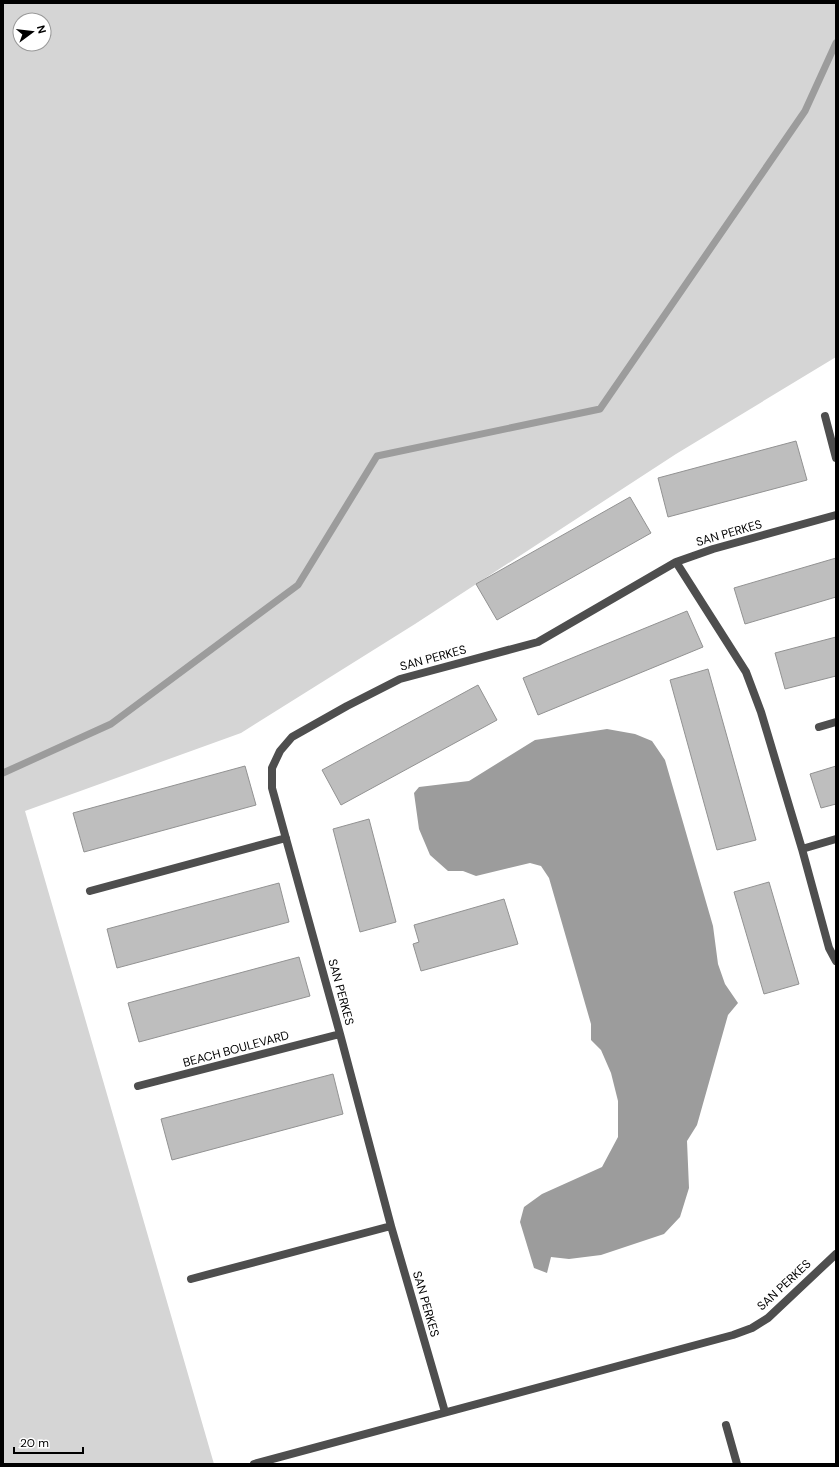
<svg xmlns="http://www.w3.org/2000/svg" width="839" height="1467" font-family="'DM Sans',sans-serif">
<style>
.green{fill:#d5d5d5;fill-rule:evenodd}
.water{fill:#9c9c9c}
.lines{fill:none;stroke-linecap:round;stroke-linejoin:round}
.stream{stroke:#9c9c9c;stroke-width:7}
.building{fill:#bebebe;stroke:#929292}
.minor{stroke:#4e4e4e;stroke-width:8}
.labels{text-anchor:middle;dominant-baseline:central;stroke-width:3;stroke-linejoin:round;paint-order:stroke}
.street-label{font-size:12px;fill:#000;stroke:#fff}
</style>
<rect width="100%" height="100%" fill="#fff"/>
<path class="green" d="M 3,3 L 836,3 L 836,357 L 676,454 L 415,624 L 241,733 L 25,811 L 214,1464 L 3,1464 ZM 20,20 L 44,20 L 44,44 L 20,44 Z"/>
<path class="water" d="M 607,729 L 635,734 L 652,741 L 665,760 L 713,926 L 718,964 L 725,984 L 738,1003 L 728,1015 L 697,1125 L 687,1141 L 689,1188 L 680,1217 L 664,1234 L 601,1255 L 569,1259 L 551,1257 L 547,1273 L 534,1268 L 520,1222 L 524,1207 L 542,1194 L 602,1167 L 618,1137 L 618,1101 L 611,1073 L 601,1050 L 591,1040 L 591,1024 L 549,878 L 541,866 L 530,863 L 476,876 L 463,871 L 448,871 L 430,855 L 419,829 L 414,793 L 419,787 L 469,781 L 535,740 Z"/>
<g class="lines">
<path class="stream" d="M 3,773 L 111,724 L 298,585 L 377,456 L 600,409 L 805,111 L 836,43"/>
</g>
<path class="building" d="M 796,441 L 807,480 L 668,517 L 658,478 Z
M 630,497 L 651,533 L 497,620 L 476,584 Z
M 836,558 L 836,597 L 745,624 L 734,588 Z
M 687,611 L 703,647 L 538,715 L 523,678 Z
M 836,637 L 836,676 L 785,689 L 775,653 Z
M 708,669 L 756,840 L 717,850 L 670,680 Z
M 478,685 L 497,720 L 341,805 L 322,770 Z
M 245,766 L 256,805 L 84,852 L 73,813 Z
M 836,766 L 836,804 L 821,808 L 810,774 Z
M 369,819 L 396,922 L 360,932 L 333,829 Z
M 769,882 L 799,984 L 764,994 L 734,892 Z
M 279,883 L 289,922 L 117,968 L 107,929 Z
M 504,899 L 518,944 L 421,971 L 413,944 L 419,942 L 414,925 Z
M 299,957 L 310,996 L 139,1042 L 128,1003 Z
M 333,1074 L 343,1114 L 172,1160 L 161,1119 Z"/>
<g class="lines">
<path class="minor" d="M 825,416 L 836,458
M 676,562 L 746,672 L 761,712 L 802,849 L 829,948 L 836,961
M 819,727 L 836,722
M 802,849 L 836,839
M 90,891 L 286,838
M 138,1086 L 340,1034
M 191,1279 L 391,1226
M 445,1412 L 391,1226 L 340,1034 L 272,788 L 272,768 L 280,751 L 292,737 L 347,706 L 400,679 L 538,642 L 676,562 L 713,549 L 836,515
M 726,1425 L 737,1464
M 254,1464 L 733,1335 L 752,1328 L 768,1318 L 836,1254"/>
</g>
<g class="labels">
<g class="street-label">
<text transform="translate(729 533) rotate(-16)">SAN PERKES</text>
<text transform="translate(433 658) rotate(-15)">SAN PERKES</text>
<text transform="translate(341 992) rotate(75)">SAN PERKES</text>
<text transform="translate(236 1049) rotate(-15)">BEACH BOULEVARD</text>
<text transform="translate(784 1285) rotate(-43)">SAN PERKES</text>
<text transform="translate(426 1304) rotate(74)">SAN PERKES</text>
</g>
</g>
<rect width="839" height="1467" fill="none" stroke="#000000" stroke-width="8"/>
<g transform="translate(32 32) rotate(75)"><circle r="19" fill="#ffffff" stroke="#999999"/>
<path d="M0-3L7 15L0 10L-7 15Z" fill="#000000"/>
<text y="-6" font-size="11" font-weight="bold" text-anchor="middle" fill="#000000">N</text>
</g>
<path d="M14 1447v6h69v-6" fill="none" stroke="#000000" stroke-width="2"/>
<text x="20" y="1447" font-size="12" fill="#000000" stroke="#ffffff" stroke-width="3" paint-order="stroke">20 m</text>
</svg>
